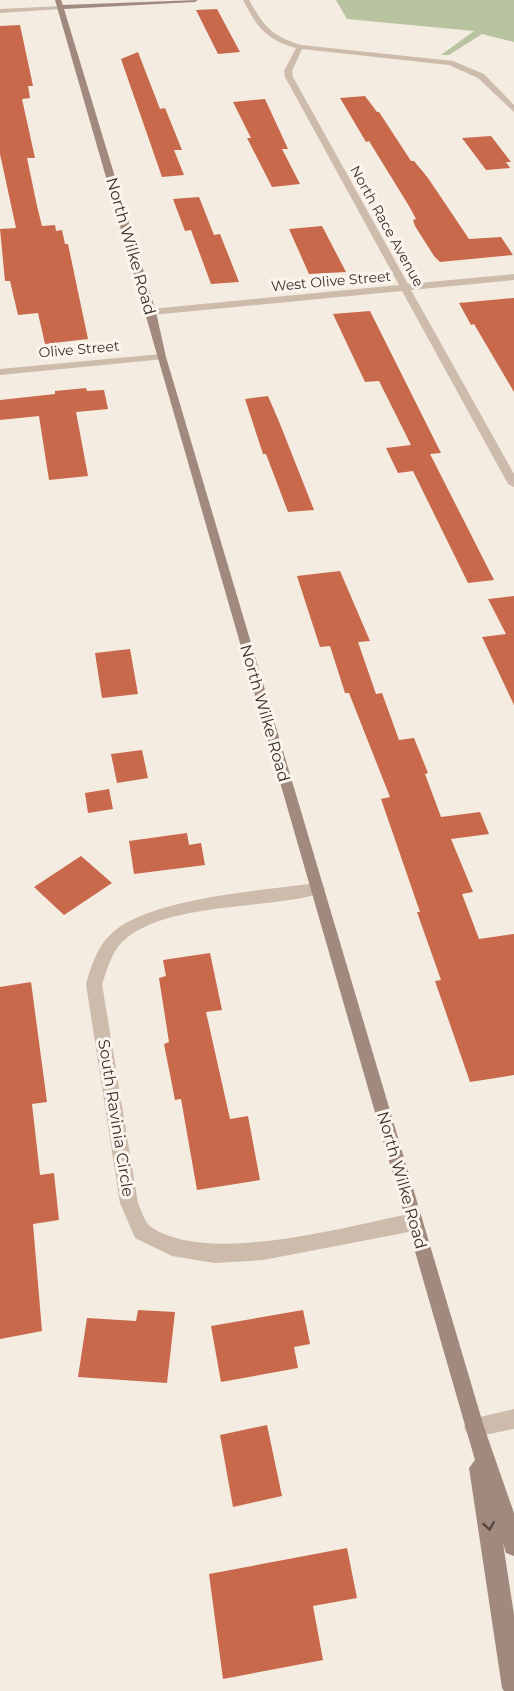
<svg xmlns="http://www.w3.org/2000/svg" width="514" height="1691" font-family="Montserrat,sans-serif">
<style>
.green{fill:#b8c4a0}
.building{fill:#c8694b}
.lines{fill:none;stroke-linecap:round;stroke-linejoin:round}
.street{fill:#cdbbac;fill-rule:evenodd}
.secondary{fill:#a18a7d;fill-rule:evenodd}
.oneway{stroke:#544640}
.labels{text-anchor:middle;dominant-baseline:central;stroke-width:6;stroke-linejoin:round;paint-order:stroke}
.far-street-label{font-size:14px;fill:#3b302b;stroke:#fbf5ee}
.street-label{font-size:16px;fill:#3b302b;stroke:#fbf5ee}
</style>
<rect width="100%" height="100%" fill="#f4ebe1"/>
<path class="green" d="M 336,0 L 514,0 L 514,42 L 482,34 L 449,55 L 441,55 L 474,31 L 347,19 Z"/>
<path class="building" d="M 217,9 L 240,52 L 218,54 L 196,10 Z
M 20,25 L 33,86 L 28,86 L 30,98 L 22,99 L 35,158 L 27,158 L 37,206 L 42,226 L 55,225 L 56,231 L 62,230 L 65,244 L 68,244 L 88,339 L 45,344 L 38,313 L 18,315 L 10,281 L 5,281 L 0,229 L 16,228 L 0,154 L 0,26 Z
M 138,52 L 160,109 L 165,108 L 182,150 L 174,150 L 184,175 L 162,177 L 121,59 Z
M 365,96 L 377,112 L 379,112 L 411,161 L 414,161 L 428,178 L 469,239 L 501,237 L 513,255 L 440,262 L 434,256 L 415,226 L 413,220 L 416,219 L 409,206 L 369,141 L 366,142 L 340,98 Z
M 265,99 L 288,149 L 282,149 L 300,184 L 272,187 L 247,138 L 251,138 L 233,102 Z
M 491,136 L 511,162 L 506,162 L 510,168 L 486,170 L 462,138 Z
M 199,197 L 214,235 L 220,234 L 239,282 L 211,284 L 191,230 L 185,231 L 173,199 Z
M 322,226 L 346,272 L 309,274 L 289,229 Z
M 514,298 L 514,392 L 474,324 L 471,325 L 459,303 Z
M 370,311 L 441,453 L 430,454 L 494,580 L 468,583 L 413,471 L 398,473 L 386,448 L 411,445 L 379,381 L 365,382 L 333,314 Z
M 86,388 L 87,391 L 104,390 L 108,409 L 76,412 L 88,476 L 49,480 L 39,416 L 0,420 L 0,400 L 55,394 L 55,391 Z
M 268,396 L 280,424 L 314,510 L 288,512 L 266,454 L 263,454 L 245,399 Z
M 340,571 L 370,641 L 358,642 L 376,694 L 382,693 L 399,740 L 414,738 L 428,773 L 425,774 L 441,817 L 480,812 L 489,834 L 451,839 L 473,892 L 462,894 L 479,939 L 514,934 L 514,1075 L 470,1082 L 435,981 L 441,980 L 417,912 L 420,912 L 381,799 L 390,797 L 349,693 L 345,693 L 330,646 L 320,647 L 297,576 Z
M 514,596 L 514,705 L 482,637 L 506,634 L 488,599 Z
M 130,649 L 138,694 L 102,698 L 95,653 Z
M 142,750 L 148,778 L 117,783 L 111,754 Z
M 109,789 L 113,809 L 88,813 L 85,793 Z
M 187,833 L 189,845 L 201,843 L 205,865 L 134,874 L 129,841 Z
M 81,856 L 112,883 L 64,915 L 34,887 Z
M 210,953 L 222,1010 L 206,1012 L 230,1119 L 248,1116 L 260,1180 L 197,1190 L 181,1099 L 175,1100 L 164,1044 L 169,1042 L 159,978 L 166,976 L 163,960 Z
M 31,982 L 47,1102 L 32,1104 L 37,1148 L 40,1175 L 54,1173 L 59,1220 L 33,1224 L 42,1331 L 0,1339 L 0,987 Z
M 138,1310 L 175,1312 L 167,1383 L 78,1377 L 87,1318 L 136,1321 Z
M 303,1310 L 310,1344 L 294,1347 L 298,1368 L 221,1382 L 211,1326 Z
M 267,1425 L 282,1496 L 233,1507 L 220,1435 Z
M 347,1548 L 357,1598 L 313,1606 L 323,1660 L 223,1679 L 209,1574 Z"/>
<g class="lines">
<path class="street" d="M 243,0 L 249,0 C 264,26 271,36 301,45 L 453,61 L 484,74 L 514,105 L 514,112 L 478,78 L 449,65 L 302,49 L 292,71 L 293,77 L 408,284 L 514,274 L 514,280 L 411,290 L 514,474 L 514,487 L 508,484 L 402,291 L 151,315 L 146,312 L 151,309 L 399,285 L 285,77 L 284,71 L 296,48 C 265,39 257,27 243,0 Z
M 62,6 L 60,9 L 0,13 L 0,9 Z
M 161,354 L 165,355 L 165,359 L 0,375 L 0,369 Z
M 317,883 L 322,885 L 325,889 L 322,893 C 269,910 164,901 122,942 C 111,953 107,970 102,984 L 138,1203 C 141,1210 145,1223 151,1227 C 208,1266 348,1226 414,1213 L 421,1216 L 423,1222 L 421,1228 L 414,1231 L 263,1260 L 215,1263 L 172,1256 L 135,1238 L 120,1203 L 86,984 C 91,967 97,947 110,935 C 145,898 266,890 317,883 Z
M 514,1409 L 514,1429 L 474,1437 L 467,1434 L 464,1427 L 467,1420 Z"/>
<path class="secondary" d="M 55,0 L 61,0 L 63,5 L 198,0 L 195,2 L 64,9 L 156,312 L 166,357 L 484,1427 L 514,1513 L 514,1556 L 506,1553 L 503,1543 L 514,1615 L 514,1691 L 504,1691 L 502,1688 L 469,1468 L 475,1460 Z"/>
</g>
<defs><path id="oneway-chevron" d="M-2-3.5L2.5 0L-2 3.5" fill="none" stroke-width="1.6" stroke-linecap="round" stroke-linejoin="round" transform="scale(1.5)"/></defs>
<use class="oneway" href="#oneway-chevron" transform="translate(489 1526) rotate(81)"/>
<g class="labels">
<g class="far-street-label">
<text transform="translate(387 226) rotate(61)">North Race Avenue</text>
<text transform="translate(331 281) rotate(-5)">West Olive Street</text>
<text transform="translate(79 349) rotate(-5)">Olive Street</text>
</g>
<g class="street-label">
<text transform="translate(131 246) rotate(74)">North Wilke Road</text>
<text transform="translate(265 713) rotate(74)">North Wilke Road</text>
<text transform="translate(116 1118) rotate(81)">South Ravinia Circle</text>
<text transform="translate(402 1180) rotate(74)">North Wilke Road</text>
</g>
</g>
</svg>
